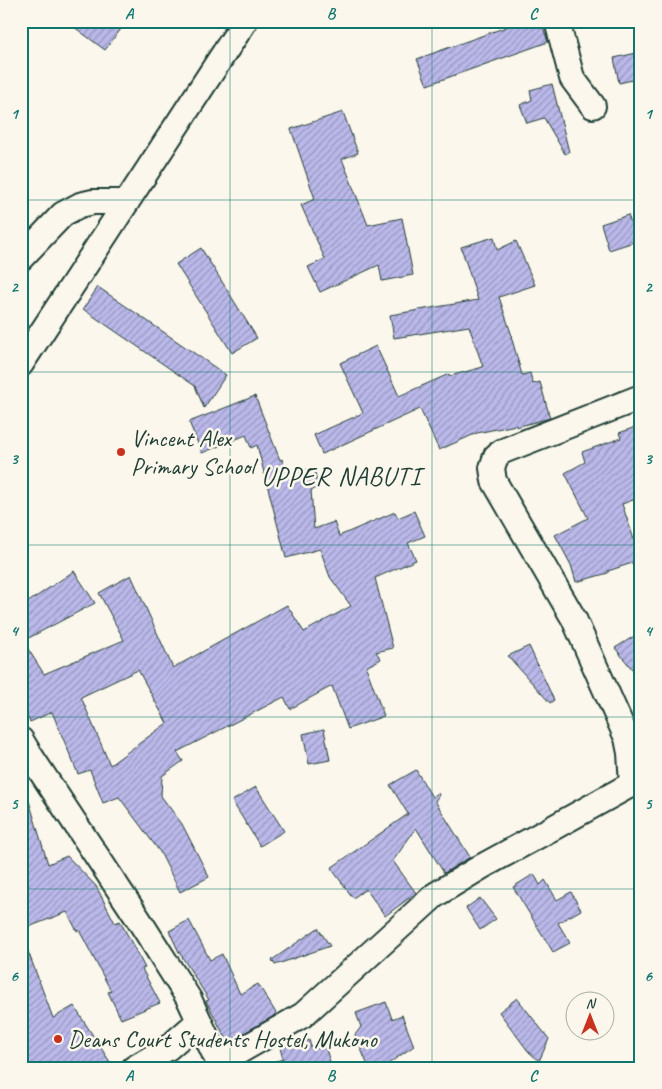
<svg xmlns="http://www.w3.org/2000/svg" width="662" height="1089" font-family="Caveat,sans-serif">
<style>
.building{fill:url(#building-hatch);stroke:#1f3d34;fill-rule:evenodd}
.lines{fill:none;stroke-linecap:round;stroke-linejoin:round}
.minor-casing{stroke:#1f3d34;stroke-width:28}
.minor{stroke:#fbf7ec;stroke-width:24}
.grid{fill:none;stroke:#0f766e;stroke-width:1;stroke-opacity:0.55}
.poi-dot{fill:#c8321e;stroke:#fbf7ec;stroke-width:2}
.labels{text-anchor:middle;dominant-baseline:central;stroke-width:5;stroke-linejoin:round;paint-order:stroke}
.poi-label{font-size:24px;fill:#1f3d34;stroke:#fbf7ec;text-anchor:start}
.quarter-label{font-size:26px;letter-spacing:1px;fill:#1f3d34;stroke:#fbf7ec}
.neatline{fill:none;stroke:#0f766e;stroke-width:2}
.grid-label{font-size:16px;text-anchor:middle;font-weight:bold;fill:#0f766e}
</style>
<defs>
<pattern id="building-hatch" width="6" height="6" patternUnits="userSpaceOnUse" patternTransform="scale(1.25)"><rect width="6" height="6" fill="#bbb8ea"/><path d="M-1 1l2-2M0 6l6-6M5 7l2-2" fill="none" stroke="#9797be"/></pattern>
</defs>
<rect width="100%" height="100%" fill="#fbf7ec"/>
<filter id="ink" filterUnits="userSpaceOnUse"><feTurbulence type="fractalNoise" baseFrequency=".02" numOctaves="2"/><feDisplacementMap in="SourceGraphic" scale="10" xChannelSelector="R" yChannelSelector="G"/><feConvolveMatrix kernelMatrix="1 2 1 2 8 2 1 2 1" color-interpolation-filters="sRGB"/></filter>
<g filter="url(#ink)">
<path class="building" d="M 66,21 L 127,21 L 105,50 Z
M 523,21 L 541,21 L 548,42 L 427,85 L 417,59 Z
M 641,52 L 641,78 L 619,83 L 614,58 Z
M 552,84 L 569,152 L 565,154 L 544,118 L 527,123 L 520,105 L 532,100 L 530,90 Z
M 343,112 L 358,153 L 342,159 L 368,225 L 402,218 L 413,275 L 382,281 L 379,265 L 320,292 L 308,267 L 325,259 L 301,205 L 315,199 L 291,129 Z
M 628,215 L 637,241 L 609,250 L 601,224 Z
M 494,237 L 497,250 L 516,241 L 535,285 L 499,297 L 512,336 L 511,336 L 522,375 L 530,373 L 533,384 L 540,382 L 550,418 L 516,427 L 516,425 L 477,433 L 439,450 L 420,409 L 322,454 L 314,435 L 363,413 L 340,363 L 376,346 L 399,396 L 449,374 L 450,376 L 483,367 L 469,326 L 394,338 L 390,315 L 478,300 L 461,247 Z
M 201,248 L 257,338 L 232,353 L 176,264 Z
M 98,287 L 226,375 L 204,408 L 195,386 L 83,309 Z
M 255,396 L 280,460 L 282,459 L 286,474 L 314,468 L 318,488 L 311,490 L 314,529 L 334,522 L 339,536 L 395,512 L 398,518 L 414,511 L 425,536 L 408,543 L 416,560 L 375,578 L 393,648 L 376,652 L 381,659 L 366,667 L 384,716 L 348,729 L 332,686 L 290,709 L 284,697 L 177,752 L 183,761 L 162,776 L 161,796 L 182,824 L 209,877 L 180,892 L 160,852 L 119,797 L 103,803 L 90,770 L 78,774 L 52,712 L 30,722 L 21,705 L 21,607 L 74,571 L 95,603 L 23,641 L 44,674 L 124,640 L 99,593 L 131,575 L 173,668 L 287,605 L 304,632 L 351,606 L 330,577 L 320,549 L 286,558 L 257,445 L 251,448 L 246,435 L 202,453 L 189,422 ZM 138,670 L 167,723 L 110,765 L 81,697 Z
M 641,425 L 641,446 L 634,449 L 641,467 L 641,497 L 622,504 L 641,560 L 608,571 L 608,573 L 576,582 L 571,565 L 555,535 L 588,518 L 565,473 L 585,462 L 582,452 L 621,438 L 619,433 Z
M 641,632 L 641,680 L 615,648 Z
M 529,646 L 554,700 L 550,703 L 508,656 Z
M 324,729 L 330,760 L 309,764 L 303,734 Z
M 416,770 L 432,797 L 438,793 L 439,795 L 435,801 L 470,857 L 444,873 L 416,828 L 393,861 L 416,893 L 385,916 L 366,889 L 353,898 L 331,868 L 408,814 L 390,785 Z
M 256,787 L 284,831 L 260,846 L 232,801 Z
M 26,791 L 48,864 L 67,856 L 96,886 L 115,923 L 120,921 L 145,968 L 142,969 L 160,1003 L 121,1019 L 108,992 L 111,991 L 79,930 L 77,931 L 67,912 L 21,930 L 21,792 Z
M 534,874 L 540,885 L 545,880 L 557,900 L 571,892 L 581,910 L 558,923 L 570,943 L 553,952 L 513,887 Z
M 480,898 L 496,919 L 480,930 L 466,908 Z
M 189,920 L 210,960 L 222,954 L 240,994 L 258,984 L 276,1013 L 272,1017 L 230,1041 L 224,1035 L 206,1001 L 209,1000 L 179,952 L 169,931 Z
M 318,928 L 330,946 L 275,965 L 272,960 Z
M 23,938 L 53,1018 L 74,1006 L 110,1062 L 98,1068 L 21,1068 L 21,939 Z
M 517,998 L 549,1039 L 539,1061 L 528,1051 L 499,1012 Z
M 386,1002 L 392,1019 L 402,1015 L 414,1046 L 382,1068 L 369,1068 L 355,1035 L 361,1027 L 356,1013 Z
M 309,1040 L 312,1050 L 325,1046 L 332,1068 L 270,1068 L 269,1063 L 283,1059 L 280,1048 Z"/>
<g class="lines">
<g class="minor-casing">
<path id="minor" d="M 557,21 L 572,78 L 593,106
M 21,258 L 63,214 L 80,205 L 93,202 L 127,202
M 21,364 L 245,21
M 21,740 L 32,758 L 139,920 L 189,999 L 221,1068
M 219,1063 L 303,1015 L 435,895 L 481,867 L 549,830 L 632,784 L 630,753 L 627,738 L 574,619 L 494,481 L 492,468 L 496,456 L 503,451 L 641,397
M 134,1068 L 168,1048 L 199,1021"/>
</g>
<use href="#minor" class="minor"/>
</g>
</g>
<path class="grid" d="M 230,21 L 230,1068M 432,21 L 432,1068M 21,200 L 641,200M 21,372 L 641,372M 21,545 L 641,545M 21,717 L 641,717M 21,889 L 641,889"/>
<g class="poi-dot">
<circle cx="121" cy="452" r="5"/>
<circle cx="58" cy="1039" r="5"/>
</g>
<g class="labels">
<g class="poi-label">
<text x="131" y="438">Vincent Alex<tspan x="131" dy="28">Primary School</tspan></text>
<text x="68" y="1039">Deans Court Students Hostel, Mukono</text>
</g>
<g class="quarter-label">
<text x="341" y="476">UPPER NABUTI</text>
</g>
</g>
<rect width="662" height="1089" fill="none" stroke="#fbf7ec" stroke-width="55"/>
<g transform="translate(590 1016)"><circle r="24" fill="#fbf7ec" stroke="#a3ada2"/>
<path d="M0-4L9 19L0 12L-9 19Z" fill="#c8321e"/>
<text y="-8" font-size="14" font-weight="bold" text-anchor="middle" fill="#1f3d34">N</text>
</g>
<rect x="28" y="28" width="606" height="1034" class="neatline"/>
<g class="grid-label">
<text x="129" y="19">A</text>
<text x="331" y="19">B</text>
<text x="533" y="19">C</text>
<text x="14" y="119">1</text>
<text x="648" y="119">1</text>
<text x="14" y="292">2</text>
<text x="648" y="292">2</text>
<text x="14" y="464">3</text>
<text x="648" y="464">3</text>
<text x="14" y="636">4</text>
<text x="648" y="636">4</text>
<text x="14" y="809">5</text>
<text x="648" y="809">5</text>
<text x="14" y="981">6</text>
<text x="648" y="981">6</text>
<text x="129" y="1081">A</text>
<text x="331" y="1081">B</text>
<text x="533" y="1081">C</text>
</g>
</svg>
